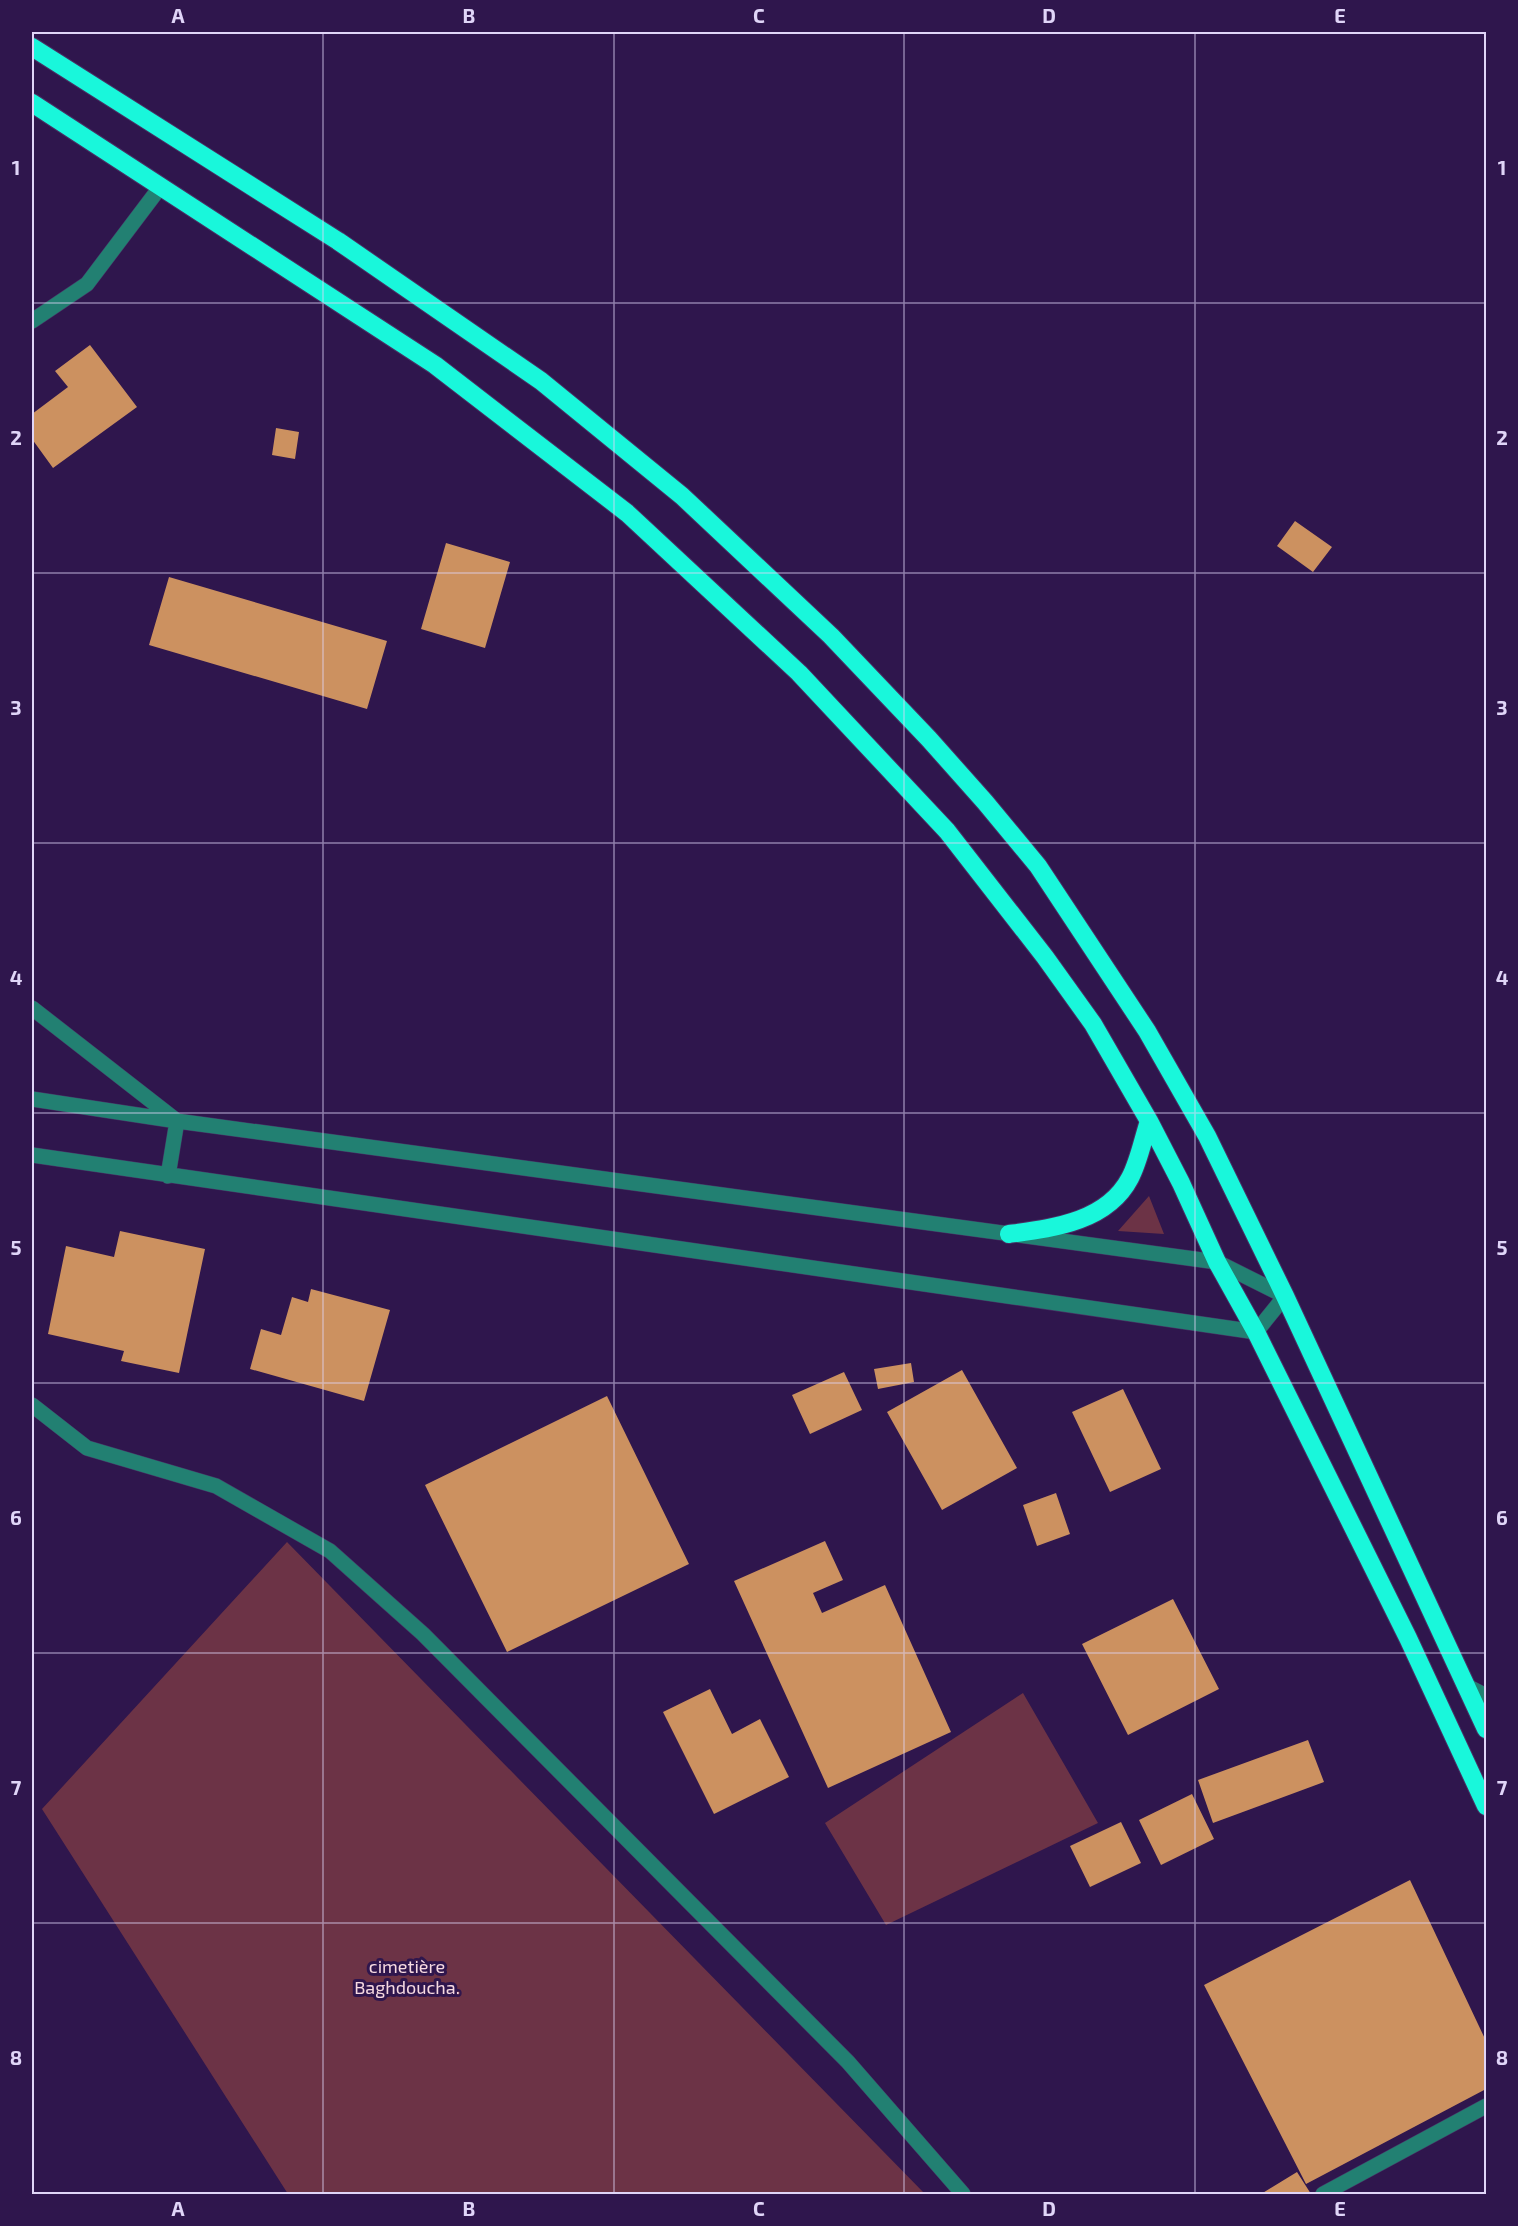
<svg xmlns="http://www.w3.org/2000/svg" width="1518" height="2226" font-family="'Exo 2',sans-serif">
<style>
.green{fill:#6c3346}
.building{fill:#cc9160}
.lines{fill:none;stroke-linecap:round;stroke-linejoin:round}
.minor-casing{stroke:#483165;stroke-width:16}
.highway-casing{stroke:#483165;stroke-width:20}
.minor{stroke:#228072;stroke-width:15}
.highway{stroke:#19f7db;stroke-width:18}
.grid{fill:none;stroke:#e0d5f8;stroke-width:1.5;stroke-opacity:0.55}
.labels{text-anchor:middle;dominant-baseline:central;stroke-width:6;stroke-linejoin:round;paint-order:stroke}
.park-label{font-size:18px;fill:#f7dae1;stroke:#2f164d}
.neatline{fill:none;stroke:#e0d5f8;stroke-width:2}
.grid-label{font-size:20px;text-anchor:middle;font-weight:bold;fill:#e0d5f8}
</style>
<rect width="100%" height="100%" fill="#2f164d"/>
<path class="green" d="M 1149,1196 L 1164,1234 L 1118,1231 Z
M 287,1542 L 925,2194 L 288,2194 L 42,1809 Z
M 1023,1693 L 1098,1823 L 886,1925 L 825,1823 Z"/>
<path class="building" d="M 90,345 L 137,407 L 53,468 L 32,439 L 32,414 L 68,387 L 55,371 Z
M 276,428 L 299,432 L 295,459 L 272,455 Z
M 1295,521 L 1332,547 L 1313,572 L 1277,546 Z
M 446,543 L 510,562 L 485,648 L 421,629 Z
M 169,577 L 387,641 L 367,709 L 149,645 Z
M 120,1231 L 205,1249 L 179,1373 L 121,1361 L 124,1351 L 48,1334 L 66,1246 L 114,1257 Z
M 311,1289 L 390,1310 L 364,1401 L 250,1369 L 261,1329 L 281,1335 L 292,1297 L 308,1302 Z
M 911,1363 L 914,1382 L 878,1389 L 874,1369 Z
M 962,1370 L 1017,1468 L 942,1510 L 887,1412 Z
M 844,1372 L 862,1410 L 810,1434 L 792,1395 Z
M 1123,1389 L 1161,1469 L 1110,1492 L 1072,1412 Z
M 607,1396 L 689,1564 L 507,1652 L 425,1485 Z
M 1056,1493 L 1070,1534 L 1037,1546 L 1023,1505 Z
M 825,1541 L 843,1580 L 813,1593 L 822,1613 L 885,1585 L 951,1732 L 828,1788 L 734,1581 Z
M 1173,1599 L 1219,1689 L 1128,1735 L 1082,1644 Z
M 710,1689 L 732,1734 L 760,1719 L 789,1777 L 714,1814 L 663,1712 Z
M 1308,1740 L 1324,1782 L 1213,1823 L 1198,1780 Z
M 1192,1794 L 1214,1839 L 1161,1865 L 1139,1820 Z
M 1121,1822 L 1141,1863 L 1090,1887 L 1070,1846 Z
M 1410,1880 L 1486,2041 L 1486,2089 L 1306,2184 L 1204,1985 Z
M 1297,2172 L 1311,2194 L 1261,2194 Z"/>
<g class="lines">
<g class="minor-casing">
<path id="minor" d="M 32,321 L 87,284 L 161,186
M 32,1008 L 177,1121 L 168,1176
M 32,1099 L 177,1121 L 1217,1262 L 1285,1296 L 1256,1332 L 32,1155
M 32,1405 L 87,1448 L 216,1486 L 330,1551 L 423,1634 L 848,2062 L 963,2194
M 1465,1685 L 1486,1696
M 1323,2194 L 1486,2106"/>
</g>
<g class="highway-casing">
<path id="highway" d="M 32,47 L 338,241 L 541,381 L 682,496 L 831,636 L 929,739 L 985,802 L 1038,866 L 1147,1031 L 1207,1136 L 1285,1296 L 1486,1729
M 32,103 L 435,365 L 627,513 L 799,673 L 947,831 L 1045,957 L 1093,1024 L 1149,1121 L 1181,1183 L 1217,1262 L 1256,1332 L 1408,1638 L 1486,1806
M 1009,1234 C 1053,1228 1107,1222 1130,1178 C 1139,1161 1143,1139 1149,1121"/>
</g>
<use href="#minor" class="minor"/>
<use href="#highway" class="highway"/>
</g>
<path class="grid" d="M 323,32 L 323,2194M 614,32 L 614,2194M 904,32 L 904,2194M 1195,32 L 1195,2194M 32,303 L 1486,303M 32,573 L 1486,573M 32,843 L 1486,843M 32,1113 L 1486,1113M 32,1383 L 1486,1383M 32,1653 L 1486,1653M 32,1923 L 1486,1923"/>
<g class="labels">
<g class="park-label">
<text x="407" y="1966">cimetière<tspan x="407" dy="21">Baghdoucha.</tspan></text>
</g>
</g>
<rect width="1518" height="2226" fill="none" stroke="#2f164d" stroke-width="66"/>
<rect x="33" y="33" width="1452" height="2160" class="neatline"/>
<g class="grid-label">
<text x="178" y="23">A</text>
<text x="469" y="23">B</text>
<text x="759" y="23">C</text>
<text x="1049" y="23">D</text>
<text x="1340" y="23">E</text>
<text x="16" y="175">1</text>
<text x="1502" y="175">1</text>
<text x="16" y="445">2</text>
<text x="1502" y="445">2</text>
<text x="16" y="715">3</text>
<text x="1502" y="715">3</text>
<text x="16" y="985">4</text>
<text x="1502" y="985">4</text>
<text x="16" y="1255">5</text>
<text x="1502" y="1255">5</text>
<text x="16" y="1525">6</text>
<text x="1502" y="1525">6</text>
<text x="16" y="1795">7</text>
<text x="1502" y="1795">7</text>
<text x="16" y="2065">8</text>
<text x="1502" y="2065">8</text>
<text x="178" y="2216">A</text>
<text x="469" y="2216">B</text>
<text x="759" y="2216">C</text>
<text x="1049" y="2216">D</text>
<text x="1340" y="2216">E</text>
</g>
</svg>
